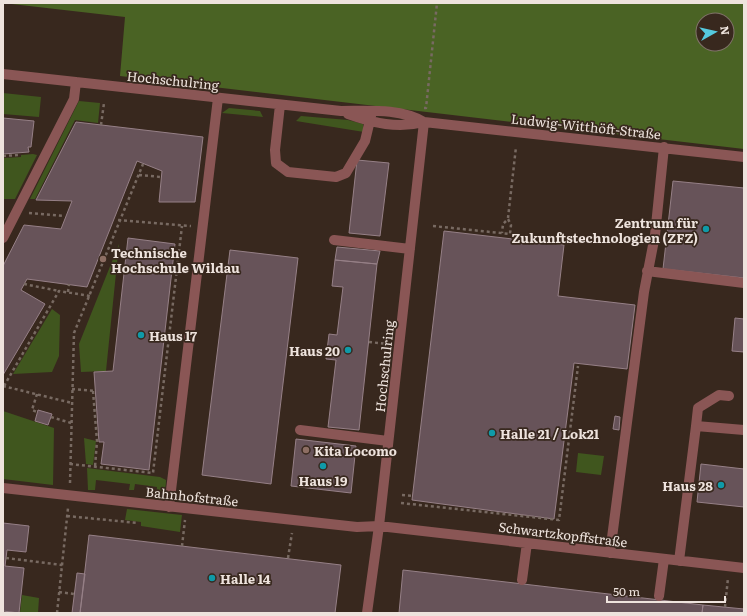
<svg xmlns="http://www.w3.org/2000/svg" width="747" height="616" font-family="Literata,serif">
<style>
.green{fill:#40561e}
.forest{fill:#4a6324;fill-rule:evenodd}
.building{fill:#675359;stroke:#968087}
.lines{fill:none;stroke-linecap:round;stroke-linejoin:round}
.path{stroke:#786a62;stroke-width:2.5;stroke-dasharray:3 3;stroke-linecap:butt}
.minor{stroke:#8a5655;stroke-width:10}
.culture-dot{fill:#0f9aa8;stroke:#38281e;stroke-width:1.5}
.education-dot{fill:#8d6e63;stroke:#38281e;stroke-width:1.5}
.labels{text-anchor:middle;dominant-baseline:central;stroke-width:3.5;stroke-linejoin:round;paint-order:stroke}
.street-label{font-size:13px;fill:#eee3dd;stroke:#38281e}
.poi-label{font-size:13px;font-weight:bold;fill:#eee3dd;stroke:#38281e;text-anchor:start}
</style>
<rect width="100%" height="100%" fill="#38281e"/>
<path class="green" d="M 3,93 L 41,97 L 39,117 L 3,114 Z
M 79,101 L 100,103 L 98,123 L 75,120 L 35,199 L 30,199 Z
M 229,108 L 260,111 L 263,117 L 222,113 Z
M 301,116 L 348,120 L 363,124 L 364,132 L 296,121 Z
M 33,154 L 37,155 L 15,199 L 3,199 L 3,158 L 21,157 L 21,155 Z
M 119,244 L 106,371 L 81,372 L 79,344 Z
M 52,309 L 60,315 L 59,356 L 52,372 L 13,374 Z
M 3,411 L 54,428 L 53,485 L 3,479 Z
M 84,438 L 96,441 L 93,465 L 86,464 Z
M 578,453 L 604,456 L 601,475 L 576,472 Z
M 87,468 L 160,477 L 166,480 C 166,489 164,494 156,498 L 157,487 L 135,484 L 134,490 L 129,490 L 130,484 L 96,480 L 95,490 L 88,490 Z
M 127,509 L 182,515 L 180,532 L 141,526 L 141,522 L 125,520 Z
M 22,595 L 39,598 L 38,613 L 20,613 Z"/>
<path class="forest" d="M 3,3 L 744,3 L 744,149 L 120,76 L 125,17 ZM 703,20 L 727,20 L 727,44 L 703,44 Z"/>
<path class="building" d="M 3,118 L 34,121 L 31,147 L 28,147 L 29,152 L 3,154 Z
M 76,122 L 203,137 L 195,202 L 159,202 L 162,171 L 137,161 L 87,287 L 27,279 L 21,290 L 45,304 L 3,375 L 3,266 L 24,225 L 61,229 L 72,201 L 36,200 Z
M 357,160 L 389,163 L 380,236 L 349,233 Z
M 673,181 L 744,188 L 744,278 L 663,269 Z
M 444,231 L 564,245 L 558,296 L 635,305 L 627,369 L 574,363 L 554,519 L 412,500 Z
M 128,238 L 175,244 L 149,470 L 101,464 L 104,442 L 99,442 L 94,372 L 113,371 Z
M 337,247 L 380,251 L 377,264 L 335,260 Z
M 230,250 L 298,258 L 271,484 L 202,475 Z
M 335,260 L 377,264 L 359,430 L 328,427 L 336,360 L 326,359 L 329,334 L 337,335 L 343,287 L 332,286 Z
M 735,318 L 744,319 L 744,352 L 732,351 Z
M 38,410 L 52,414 L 48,425 L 35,421 Z
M 615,416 L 620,417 L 619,430 L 613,429 Z
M 296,439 L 356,446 L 351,493 L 291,486 Z
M 701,464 L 744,469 L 744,507 L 697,502 Z
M 3,523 L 29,526 L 26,552 L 7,550 L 5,566 L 24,568 L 19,613 L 3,611 Z
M 89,535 L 341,565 L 335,613 L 80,613 Z
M 403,570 L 703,605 L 702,613 L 399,613 Z
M 77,573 L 85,574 L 80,613 L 72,613 Z
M 703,605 L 744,609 L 744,613 L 702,613 Z"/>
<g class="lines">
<path class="path" d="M 424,108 L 426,108 L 437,3
M 101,125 L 104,103
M 3,156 L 18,155
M 139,175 L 161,177
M 29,213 L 64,216
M 508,218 L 516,147
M 118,220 L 191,226
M 433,226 L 510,234 L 511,225 L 508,219 L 503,224 L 502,233
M 24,284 L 59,291
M 68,292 L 69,284
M 369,342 L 388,344
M 3,386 L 72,403
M 4,386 L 59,291 L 90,296
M 72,389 L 95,391
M 93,391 L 97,441 L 95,467
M 37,394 L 32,410 L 37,412
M 51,417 L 71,423
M 70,464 L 153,473 L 182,226
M 70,483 L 74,333 L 143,164
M 402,495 L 413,496
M 401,503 L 559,520 L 578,366
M 67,516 L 138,523
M 182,546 L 185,520
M 6,558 L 62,565
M 288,558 L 292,533
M 59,592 L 74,594
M 725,607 L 728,578
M 57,613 L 68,508"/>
<path class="minor" d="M 3,74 L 341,111 C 368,111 400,108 424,122
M 280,105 L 275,150 L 276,163 L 288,172 L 336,177 L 346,173 L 365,141 L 371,116
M 348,114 C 373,123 398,129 424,122 L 744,157
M 3,238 L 74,99 L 76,82
M 334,240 L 410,249
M 647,271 L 744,283
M 696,426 L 698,408 L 719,395 L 729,396
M 300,430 L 388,441
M 3,488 L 357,527 L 379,526 L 744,568
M 169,507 L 218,98
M 610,553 L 644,292 L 655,235 L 664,147
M 679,561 L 696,426 L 744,430
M 522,580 L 527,543
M 659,596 L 664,559
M 367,613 L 379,526 L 424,122"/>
</g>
<g class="culture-dot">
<circle cx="706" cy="229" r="4"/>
<circle cx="141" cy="335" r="4"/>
<circle cx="348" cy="350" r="4"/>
<circle cx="492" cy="433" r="4"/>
<circle cx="323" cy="466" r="4"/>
<circle cx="721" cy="485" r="4"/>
<circle cx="212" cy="578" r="4"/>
</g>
<g class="education-dot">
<circle cx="103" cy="259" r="4"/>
<circle cx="306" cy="450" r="4"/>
</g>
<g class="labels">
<g class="street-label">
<text transform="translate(173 80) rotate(6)">Hochschulring</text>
<text transform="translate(586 126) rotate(6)">Ludwig-Witthöft-Straße</text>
<text transform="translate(384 366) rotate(-84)">Hochschulring</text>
<text transform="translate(192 496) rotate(6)">Bahnhofstraße</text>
<text transform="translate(563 534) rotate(7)">Schwartzkopffstraße</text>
</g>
<g class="poi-label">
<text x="698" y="222" text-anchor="end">Zentrum für<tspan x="698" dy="15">Zukunftstechnologien (ZFZ)</tspan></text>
<text x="111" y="252">Technische<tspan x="111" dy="15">Hochschule Wildau</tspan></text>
<text x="149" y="335">Haus 17</text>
<text x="340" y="350" text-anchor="end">Haus 20</text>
<text x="500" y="433">Halle 21 / Lok21</text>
<text x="314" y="450">Kita Locomo</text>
<text x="323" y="480" text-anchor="middle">Haus 19</text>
<text x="713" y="485" text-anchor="end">Haus 28</text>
<text x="220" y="578">Halle 14</text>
</g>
</g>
<rect width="747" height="616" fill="none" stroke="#eee3dd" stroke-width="8"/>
<g transform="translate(715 32) rotate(82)"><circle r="19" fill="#38281e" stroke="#81736a"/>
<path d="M0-3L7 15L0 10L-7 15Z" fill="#55cadf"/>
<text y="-6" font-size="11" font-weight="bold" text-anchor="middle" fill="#eee3dd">N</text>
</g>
<path d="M607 596v6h118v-6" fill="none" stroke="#eee3dd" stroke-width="2"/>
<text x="613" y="596" font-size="12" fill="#eee3dd" stroke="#38281e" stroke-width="3" paint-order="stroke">50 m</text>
</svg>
